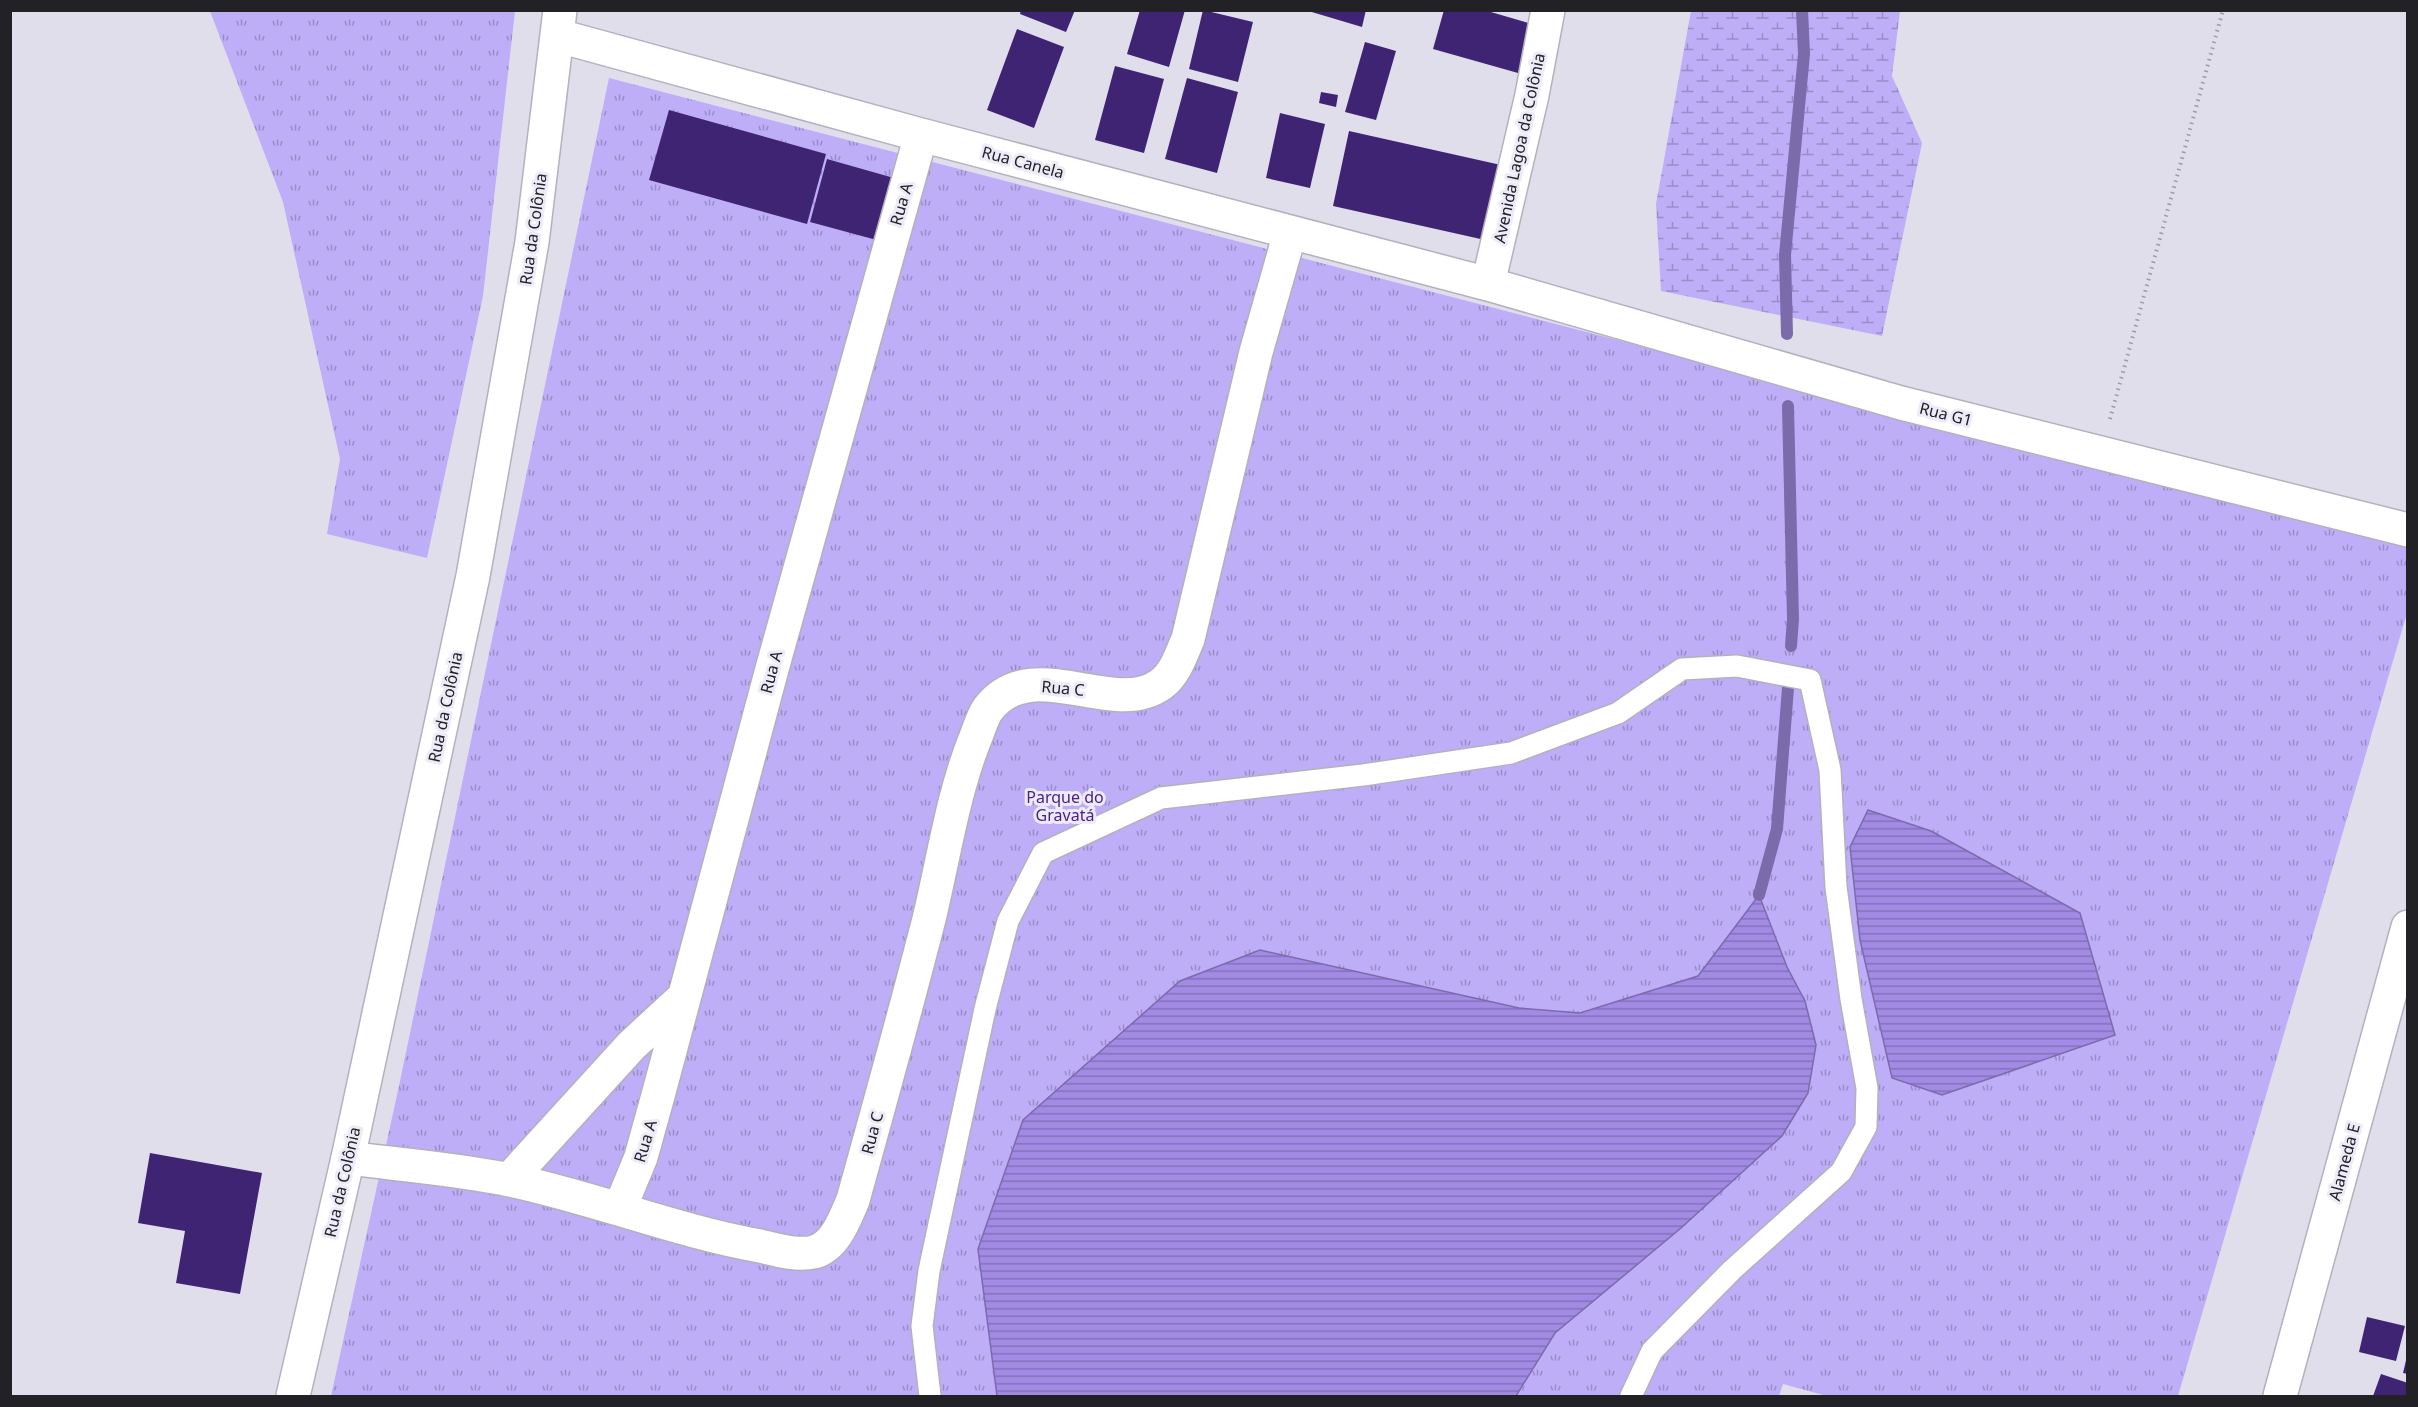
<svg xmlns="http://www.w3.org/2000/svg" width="2418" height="1407" font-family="'Noto Sans',sans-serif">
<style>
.wetland{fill:url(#wetland-marsh)}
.park{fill:url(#park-tufts)}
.water{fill:url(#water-rules);stroke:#7c6bab;stroke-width:1.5}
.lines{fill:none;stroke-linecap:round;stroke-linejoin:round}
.stream{stroke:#7c6bab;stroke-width:12}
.building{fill:#402474}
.service-casing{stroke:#b4b1be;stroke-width:24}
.minor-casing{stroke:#b4b1be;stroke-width:36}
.secondary-casing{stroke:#b4b1be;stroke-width:36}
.path{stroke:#9e9ba6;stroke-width:4;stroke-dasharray:1.5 4.5;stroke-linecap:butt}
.service{stroke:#fff;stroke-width:21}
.minor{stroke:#fff;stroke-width:33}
.secondary{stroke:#fff;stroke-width:33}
.labels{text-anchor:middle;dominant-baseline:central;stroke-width:6;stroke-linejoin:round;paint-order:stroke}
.street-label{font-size:16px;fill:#222126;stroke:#eeebf9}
.park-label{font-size:16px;fill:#482088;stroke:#eeebf9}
</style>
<defs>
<pattern id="wetland-marsh" width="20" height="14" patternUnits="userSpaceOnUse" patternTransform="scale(1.5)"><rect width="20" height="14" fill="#beadf7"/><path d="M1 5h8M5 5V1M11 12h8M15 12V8" fill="none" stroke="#9a8cc8"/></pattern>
<pattern id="park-tufts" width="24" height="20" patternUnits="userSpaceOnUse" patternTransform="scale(1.5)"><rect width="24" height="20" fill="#beadf7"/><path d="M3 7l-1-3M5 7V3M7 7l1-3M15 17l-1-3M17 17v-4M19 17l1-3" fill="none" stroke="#9a8cc8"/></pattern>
<pattern id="water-rules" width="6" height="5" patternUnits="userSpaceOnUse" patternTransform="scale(1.5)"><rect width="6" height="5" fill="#a28be4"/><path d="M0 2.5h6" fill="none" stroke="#8471b9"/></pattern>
</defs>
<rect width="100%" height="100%" fill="#e1deec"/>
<path class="wetland" d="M 1691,11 L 1900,11 L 1892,76 L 1922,143 L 1882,336 L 1661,291 L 1656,204 Z"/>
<path class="park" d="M 210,11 L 515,11 L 483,296 L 427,558 L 327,534 L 340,459 L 283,202 Z
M 609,78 L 2407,545 L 2407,613 L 2178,1396 L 1827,1396 L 1783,1384 L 1779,1396 L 331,1396 L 399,1086 Z"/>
<path class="water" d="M 1868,810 L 1931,831 L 2080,913 L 2115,1035 L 1942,1095 L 1892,1078 L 1860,940 L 1850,847 Z
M 1759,895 L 1787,967 L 1805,1001 L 1816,1045 L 1808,1093 L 1782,1136 L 1681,1228 L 1555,1333 L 1516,1396 L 997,1396 L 978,1249 L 1023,1120 L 1180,981 L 1260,950 L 1519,1008 L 1580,1013 L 1698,976 Z"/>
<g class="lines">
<path class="stream" d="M 1787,334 L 1785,255 L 1804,54 L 1802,10
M 1788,406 L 1793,619 L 1791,646
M 1759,895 L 1777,829 L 1788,688"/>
</g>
<path class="building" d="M 1021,10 L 1075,10 L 1066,32 L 1020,14 Z
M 1140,10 L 1185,10 L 1169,67 L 1127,54 Z
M 1203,10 L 1253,22 L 1238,82 L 1189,69 Z
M 1305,10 L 1366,10 L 1362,27 Z
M 1444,10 L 1484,10 L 1532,24 L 1518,73 L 1433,49 Z
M 1017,29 L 1064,47 L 1034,128 L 987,110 Z
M 1365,42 L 1396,51 L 1376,120 L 1345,112 Z
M 1115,66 L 1164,79 L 1144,153 L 1095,140 Z
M 1187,78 L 1238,92 L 1217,173 L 1165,159 Z
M 1321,92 L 1338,95 L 1336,107 L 1319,103 Z
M 669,110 L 826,154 L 807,224 L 649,180 Z
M 1280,113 L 1325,124 L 1310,188 L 1266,178 Z
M 1349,131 L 1501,165 L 1485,240 L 1333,206 Z
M 827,159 L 901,180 L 884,242 L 810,222 Z
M 150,1153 L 262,1173 L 240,1294 L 176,1283 L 185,1231 L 138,1223 Z
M 2367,1317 L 2405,1326 L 2396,1361 L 2359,1352 Z
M 2407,1356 L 2408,1356 L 2408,1374 L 2403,1373 Z
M 2381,1374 L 2408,1383 L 2408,1396 L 2373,1396 Z"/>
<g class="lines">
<g class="service-casing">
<path id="service" d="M 930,1396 L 922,1326 L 929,1271 L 985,1009 L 1008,921 L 1043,853 L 1161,798 L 1363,775 L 1511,753 L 1618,713 L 1682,669 L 1737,666 L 1810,680 L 1830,770 L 1836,887 L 1851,999 L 1867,1088 L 1866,1127 L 1841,1172 L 1732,1270 L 1652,1351 L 1631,1396"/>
</g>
<g class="minor-casing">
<path id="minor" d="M 559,36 L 921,135 L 1488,284 L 1901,403 L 2408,530
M 1488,284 L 1532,95 L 1548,10
M 348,1158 C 402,1165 458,1169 510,1180 C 595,1198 676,1231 760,1246 C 777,1250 797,1256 814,1252 C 836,1246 845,1218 853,1200 C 879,1106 905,1013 929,919 C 944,857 953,792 977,734 C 980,726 983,716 988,709 C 1031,652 1112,718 1160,685 C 1175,675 1181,655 1188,639 L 1256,352 L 1290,233
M 509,1180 L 631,1046 L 684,997
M 620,1208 L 641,1157 L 659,1092 L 772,669 L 921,135
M 2280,1396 L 2408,927"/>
</g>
<g class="secondary-casing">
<path id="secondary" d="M 293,1396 L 348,1158 L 473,576 L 532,242 L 560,10"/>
</g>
<path class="path" d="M 2110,419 L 2223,10"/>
<use href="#service" class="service"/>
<use href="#minor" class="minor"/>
<use href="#secondary" class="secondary"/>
</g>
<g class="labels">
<g class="street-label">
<text transform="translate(1519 148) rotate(-78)">Avenida Lagoa da Colônia</text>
<text transform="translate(1023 162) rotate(15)">Rua Canela</text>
<text transform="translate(901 204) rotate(-74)">Rua A</text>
<text transform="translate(533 229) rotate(-82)">Rua da Colônia</text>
<text transform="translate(1946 414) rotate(14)">Rua G1</text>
<text transform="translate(771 672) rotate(-75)">Rua A</text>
<text transform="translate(1063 688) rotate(5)">Rua C</text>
<text transform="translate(445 707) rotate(-78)">Rua da Colônia</text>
<text transform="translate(872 1133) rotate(-75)">Rua C</text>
<text transform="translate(645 1141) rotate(-73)">Rua A</text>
<text transform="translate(2344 1162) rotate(-75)">Alameda E</text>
<text transform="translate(342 1182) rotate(-77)">Rua da Colônia</text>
</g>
<g class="park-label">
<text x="1065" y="797">Parque do<tspan x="1065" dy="18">Gravatá</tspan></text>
</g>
</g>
<rect width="2418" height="1407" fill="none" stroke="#222126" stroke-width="24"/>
</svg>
